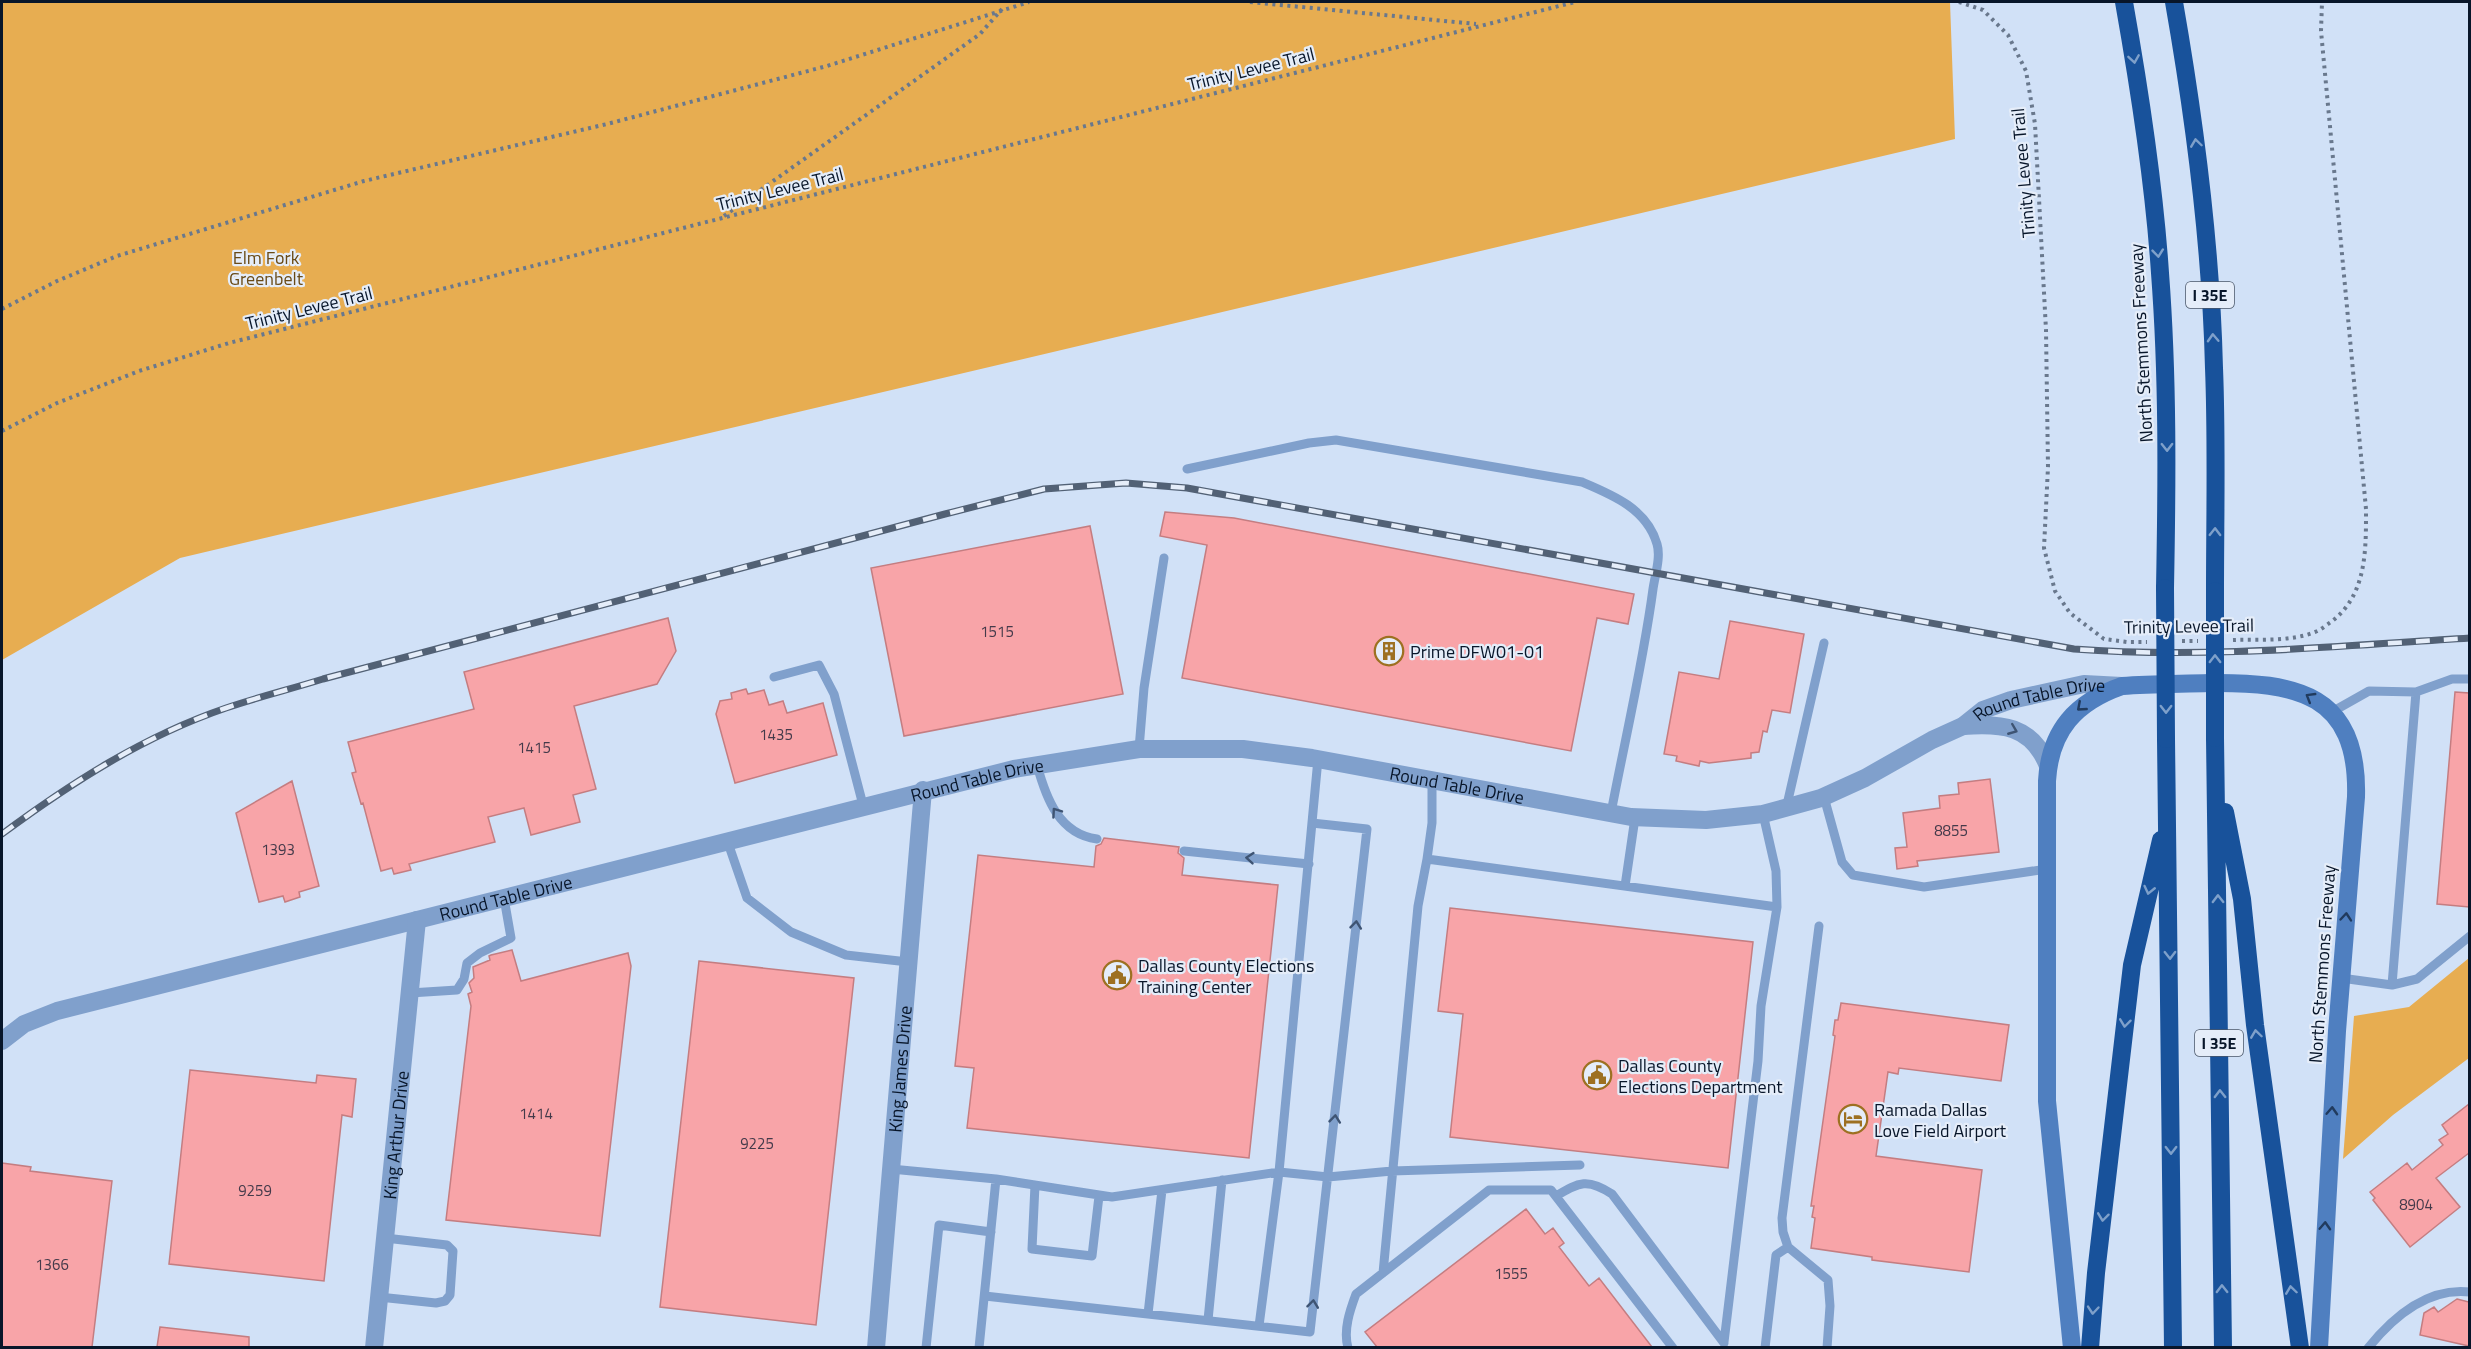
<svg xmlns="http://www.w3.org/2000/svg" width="2471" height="1349" font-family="'Titillium Web',sans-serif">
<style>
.green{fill:#e7ad51}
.building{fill:#f8a4a8;stroke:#c47d81;stroke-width:1.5}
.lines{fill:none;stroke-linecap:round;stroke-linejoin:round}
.path{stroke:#69788d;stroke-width:4;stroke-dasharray:3 4.5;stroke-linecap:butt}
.lane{stroke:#80a0cc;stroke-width:9}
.street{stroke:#80a0cc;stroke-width:18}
.secondary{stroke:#4f7fc0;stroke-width:18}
.highway{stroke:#18529b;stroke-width:18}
.rail-casing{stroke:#526175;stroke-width:7}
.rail{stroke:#e5edf9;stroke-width:4.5;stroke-dasharray:14;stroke-linecap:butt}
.highway-bridge{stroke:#18529b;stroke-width:18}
.oneway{stroke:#7ea0ca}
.oneway2{stroke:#213b5e}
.oneway3{stroke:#3e5473}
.labels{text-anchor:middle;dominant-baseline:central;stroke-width:4.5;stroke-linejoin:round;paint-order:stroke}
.number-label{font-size:15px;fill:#443a4a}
.shield{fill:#e5edf9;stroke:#4a5668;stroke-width:1.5}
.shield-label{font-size:16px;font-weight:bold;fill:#08162a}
.street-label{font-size:18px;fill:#08162a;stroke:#e5edf9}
.park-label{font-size:18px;fill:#694a16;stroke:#e5edf9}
.poi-label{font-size:18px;fill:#08162a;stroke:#e5edf9;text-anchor:start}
</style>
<rect width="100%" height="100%" fill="#d1e1f7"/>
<path class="green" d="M 2,2 L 1950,2 L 1955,139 L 180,558 L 2,660 Z
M 2469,958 L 2469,1058 L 2393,1115 L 2343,1159 L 2354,1016 L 2409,1007 Z"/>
<path class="building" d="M 1165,512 L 1234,518 L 1634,594 L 1628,624 L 1597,618 L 1571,751 L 1182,678 L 1207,545 L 1160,536 Z
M 1090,526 L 1123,694 L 904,736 L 871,568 Z
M 668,618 L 676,651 L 657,684 L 574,706 L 596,789 L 573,795 L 580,822 L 531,835 L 524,808 L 488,817 L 495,842 L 409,864 L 411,870 L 394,874 L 392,868 L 381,871 L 363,803 L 361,804 L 352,773 L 356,772 L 348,742 L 474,709 L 464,672 Z
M 1730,621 L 1804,634 L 1790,713 L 1772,710 L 1767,732 L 1763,731 L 1759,752 L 1751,753 L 1751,758 L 1709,763 L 1700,761 L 1699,766 L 1676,761 L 1677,756 L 1664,754 L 1679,672 L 1719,679 Z
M 746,689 L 748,694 L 764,690 L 769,705 L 783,701 L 787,713 L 823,703 L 837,755 L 735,783 L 716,714 L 720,701 L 732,699 L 731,693 Z
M 2455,692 L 2469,693 L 2469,907 L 2437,904 Z
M 1990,779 L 1999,852 L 1917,861 L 1918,866 L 1897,869 L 1895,848 L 1907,847 L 1903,813 L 1940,808 L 1939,796 L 1959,794 L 1958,783 Z
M 292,781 L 319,886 L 299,892 L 300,897 L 285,902 L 283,896 L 259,902 L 236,813 Z
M 1104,838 L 1179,847 L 1178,853 L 1184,858 L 1182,875 L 1278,885 L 1249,1158 L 967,1128 L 974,1068 L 955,1066 L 978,855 L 1094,867 L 1096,846 L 1101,844 Z
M 1450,908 L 1753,942 L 1728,1168 L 1450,1137 L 1463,1014 L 1438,1011 Z
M 512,950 L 521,981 L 628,953 L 631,966 L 600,1236 L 446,1220 L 471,1006 L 468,994 L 472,992 L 469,983 L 474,978 L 473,967 L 490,960 L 489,956 L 491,955 Z
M 699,961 L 854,978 L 816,1325 L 660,1307 Z
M 1841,1003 L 2009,1025 L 2001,1081 L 1899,1068 L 1898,1074 L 1888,1072 L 1876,1156 L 1982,1170 L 1969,1272 L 1872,1260 L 1872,1257 L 1811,1248 L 1815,1218 L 1812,1217 L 1814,1206 L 1811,1206 L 1835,1036 L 1833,1035 L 1835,1020 L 1838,1020 Z
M 190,1070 L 316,1083 L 317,1075 L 356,1079 L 352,1117 L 342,1115 L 324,1281 L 169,1264 Z
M 2469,1104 L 2469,1153 L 2436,1178 L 2460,1207 L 2410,1247 L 2373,1200 L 2375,1198 L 2370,1192 L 2407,1163 L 2412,1170 L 2443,1145 L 2439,1140 L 2448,1134 L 2442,1125 Z
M 2,1163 L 31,1167 L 30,1171 L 112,1181 L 92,1347 L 2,1347 Z
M 1526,1209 L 1545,1234 L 1553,1228 L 1564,1243 L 1559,1247 L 1589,1286 L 1599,1278 L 1652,1347 L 1377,1347 L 1365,1332 Z
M 2457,1299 L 2469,1302 L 2469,1346 L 2420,1335 L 2424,1313 L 2434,1307 L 2438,1312 Z
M 160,1327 L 249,1337 L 249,1347 L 157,1347 Z"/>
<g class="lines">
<path class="path" d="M 1250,2 L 1476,24
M 1959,2 L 1983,10 L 2008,35 L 2026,71 L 2035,124 L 2046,330 L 2048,467 L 2044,548 L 2055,591 L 2070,613 L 2104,639 L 2127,642 L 2147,642
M 724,216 L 980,34 L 1002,9
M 2,309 L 57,281 L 117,256 L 364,181 L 607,124 L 827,66 L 1029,2
M 2,431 L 57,403 L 139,371 L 229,343 L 1575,2
M 2233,640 C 2260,639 2290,642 2315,632 C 2321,630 2326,625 2331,622 C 2367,595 2366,550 2366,509 L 2321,31 L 2322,2
M 2182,641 L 2198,641"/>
<path class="lane" d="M 1187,469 L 1309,443 L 1336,440 L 1582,482 C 1613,495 1647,509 1657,544 C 1661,557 1655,575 1653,589 C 1643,664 1625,739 1611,813
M 774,677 L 819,665 L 834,694 L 863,805
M 2416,692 L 2452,679 L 2470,679
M 2330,713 L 2369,691 L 2416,692 L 2392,985
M 1139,749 L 1144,688 L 1164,558
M 1318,759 L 1279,1172 L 1328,1177 L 1392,1171 L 1580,1165
M 1037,765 C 1046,798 1059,834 1097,839
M 1432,780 L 1432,823 L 1427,859 L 1777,907 L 1776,871 L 1763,814
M 1824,797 L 1842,862 L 1853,875 L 1924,887 L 2047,869
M 1786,809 L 1824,643
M 727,840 L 747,898 L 791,932 L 846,955 L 908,962
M 1184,851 L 1309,864
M 1625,886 L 1635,818
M 1819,926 L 1782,1218 L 1783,1232 L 1788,1247 L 1828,1280 L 1830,1306 L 1827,1348
M 2341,978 L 2392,985 L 2417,979 L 2470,936
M 410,993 L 457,990 L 464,979 L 467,963 L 480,953 L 511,938 L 504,898
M 891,1169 L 996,1179 L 1112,1197 L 1279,1172 L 1259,1326
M 1035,1185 L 1032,1249 L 1092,1256 L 1099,1196
M 1556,1196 C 1579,1182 1588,1178 1612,1194 L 1724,1343
M 1383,1273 L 1418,906 L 1427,859
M 985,1296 L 1310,1332 L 1367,829 L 1312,823
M 379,1297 L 436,1303 L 445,1301 L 450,1295 L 453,1251 L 447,1245 L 385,1238
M 1148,1314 L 1162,1190
M 1208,1320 L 1222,1180
M 1724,1342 L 1758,1061 L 1761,1006 L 1777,907
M 926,1348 L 939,1225 L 991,1232
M 979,1348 L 996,1179
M 1348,1348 C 1343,1330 1350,1310 1356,1294 L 1489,1190 L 1551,1190 L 1673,1348
M 1765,1348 L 1776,1255 L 1788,1247
M 2368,1348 C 2393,1317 2428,1287 2470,1292"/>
<g class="street">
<path d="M 1963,726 C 2001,723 2032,725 2048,766"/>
<path id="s1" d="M 2,1041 L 24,1024 L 57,1011 L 1014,769 L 1139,749 L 1243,749 L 1312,758 L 1631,817 L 1706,820 L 1763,814 L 1821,798 L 1865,778 L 1932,740 L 1963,726 L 1983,710 L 2011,700 L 2084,684 L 2122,686"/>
<path id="s2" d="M 374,1348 L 417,920"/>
<path id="s3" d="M 876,1348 L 923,790"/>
</g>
<path class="secondary" d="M 2072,1348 L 2047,1101 L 2047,781 C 2050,730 2076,702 2122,686 C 2151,684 2180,684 2209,683 C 2296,682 2359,693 2356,797 L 2337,1031 L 2319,1348"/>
<path class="highway" d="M 2124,2 C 2140,92 2154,182 2160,273 C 2168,378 2167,483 2165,588
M 2174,2 C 2195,122 2211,245 2214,368 C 2217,442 2215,517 2215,591
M 2215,738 L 2223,1348
M 2166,739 L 2173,1348
M 2225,812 L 2242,899 L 2255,1025 L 2300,1348
M 2090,1348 L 2096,1273 L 2132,965 L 2161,840"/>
<g class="rail-casing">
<path id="rail" d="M 2,834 C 71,783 144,736 226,708 C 258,697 291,689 323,679 L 945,514 L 1044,489 L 1126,483 L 1187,488 L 2074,649 C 2205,659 2338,646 2470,638"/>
</g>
<use href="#rail" class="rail"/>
<path class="highway-bridge" d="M 2165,588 L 2166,739
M 2215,591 L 2215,738"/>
</g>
<defs><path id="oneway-chevron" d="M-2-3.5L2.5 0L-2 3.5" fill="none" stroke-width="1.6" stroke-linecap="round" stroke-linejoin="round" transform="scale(1.5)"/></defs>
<g class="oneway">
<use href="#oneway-chevron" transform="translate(2134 59) rotate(81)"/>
<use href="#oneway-chevron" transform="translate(2196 143) rotate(-98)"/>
<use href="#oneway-chevron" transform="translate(2158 253) rotate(84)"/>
<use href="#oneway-chevron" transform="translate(2213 338) rotate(-93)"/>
<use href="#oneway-chevron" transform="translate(2167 447) rotate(89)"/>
<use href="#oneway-chevron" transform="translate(2215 532) rotate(-89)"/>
<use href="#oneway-chevron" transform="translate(2215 659) rotate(-90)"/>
<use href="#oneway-chevron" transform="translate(2166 709) rotate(90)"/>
<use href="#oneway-chevron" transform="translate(2149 890) rotate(103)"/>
<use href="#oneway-chevron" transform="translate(2218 899) rotate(-91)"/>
<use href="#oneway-chevron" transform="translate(2170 955) rotate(89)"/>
<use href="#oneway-chevron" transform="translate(2125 1023) rotate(97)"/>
<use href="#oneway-chevron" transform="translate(2256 1034) rotate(-98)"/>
<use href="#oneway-chevron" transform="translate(2220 1094) rotate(-91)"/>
<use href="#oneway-chevron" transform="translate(2171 1150) rotate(90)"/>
<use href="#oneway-chevron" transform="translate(2103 1217) rotate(97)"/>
<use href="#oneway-chevron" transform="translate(2222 1289) rotate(-91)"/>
<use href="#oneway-chevron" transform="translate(2291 1290) rotate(-98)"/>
<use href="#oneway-chevron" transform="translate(2093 1310) rotate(95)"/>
</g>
<g class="oneway2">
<use href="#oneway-chevron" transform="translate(2310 697) rotate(-149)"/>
<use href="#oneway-chevron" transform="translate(2081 707) rotate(139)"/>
<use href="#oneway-chevron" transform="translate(2346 917) rotate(-85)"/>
<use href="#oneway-chevron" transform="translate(2332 1111) rotate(-87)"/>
<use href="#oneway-chevron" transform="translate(2325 1226) rotate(-87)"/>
</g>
<g class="oneway3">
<use href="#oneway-chevron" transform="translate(2013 730) rotate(22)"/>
<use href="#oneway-chevron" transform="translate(1056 812) rotate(-125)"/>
<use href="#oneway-chevron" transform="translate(1250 858) rotate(-175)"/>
<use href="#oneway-chevron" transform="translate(1356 925) rotate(-84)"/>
<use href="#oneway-chevron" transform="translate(1335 1119) rotate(-84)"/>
<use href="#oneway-chevron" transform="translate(1313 1304) rotate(-83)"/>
</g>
<defs>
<g id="building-ring" transform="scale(1.5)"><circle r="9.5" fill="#e5edf9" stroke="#9d7021" stroke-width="1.5"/><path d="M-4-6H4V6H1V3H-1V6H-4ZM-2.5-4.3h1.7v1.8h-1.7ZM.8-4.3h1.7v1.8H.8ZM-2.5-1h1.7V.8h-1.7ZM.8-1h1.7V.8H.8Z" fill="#9d7021"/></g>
<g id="civic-ring" transform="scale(1.5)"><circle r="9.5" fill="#e5edf9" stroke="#9d7021" stroke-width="1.5"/><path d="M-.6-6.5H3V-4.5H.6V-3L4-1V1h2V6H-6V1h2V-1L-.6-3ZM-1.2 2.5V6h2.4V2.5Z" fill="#9d7021"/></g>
<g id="hotel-ring" transform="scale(1.5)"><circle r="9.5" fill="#e5edf9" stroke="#9d7021" stroke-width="1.5"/><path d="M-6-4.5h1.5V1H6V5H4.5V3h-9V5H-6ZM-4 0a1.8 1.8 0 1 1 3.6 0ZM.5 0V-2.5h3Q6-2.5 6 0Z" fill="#9d7021"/></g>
</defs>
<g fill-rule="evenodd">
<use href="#building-ring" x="1389" y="651"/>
<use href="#civic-ring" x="1117" y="975"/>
<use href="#civic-ring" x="1597" y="1075"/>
<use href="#hotel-ring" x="1853" y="1119"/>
</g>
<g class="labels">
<g class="number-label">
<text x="997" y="631">1515</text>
<text x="776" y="734">1435</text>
<text x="534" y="747">1415</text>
<text x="1951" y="830">8855</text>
<text x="278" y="849">1393</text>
<text x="536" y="1113">1414</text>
<text x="757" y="1143">9225</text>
<text x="255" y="1190">9259</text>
<text x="2416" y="1204">8904</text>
<text x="52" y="1264">1366</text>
<text x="1511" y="1273">1555</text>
</g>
<g class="shield">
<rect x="2186" y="282" width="48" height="26" rx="4.5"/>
<rect x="2195" y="1030" width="48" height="26" rx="4.5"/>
</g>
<g class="shield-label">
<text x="2210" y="295">I 35E</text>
<text x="2219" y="1043">I 35E</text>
</g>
<g class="street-label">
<text transform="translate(1251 69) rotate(-14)">Trinity Levee Trail</text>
<text transform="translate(2023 173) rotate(-95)">Trinity Levee Trail</text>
<text transform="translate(780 189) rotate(-14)">Trinity Levee Trail</text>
<text transform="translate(309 308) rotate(-14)">Trinity Levee Trail</text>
<text transform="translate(2141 343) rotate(-93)">North Stemmons Freeway</text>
<text transform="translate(2189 626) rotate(-1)">Trinity Levee Trail</text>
<text stroke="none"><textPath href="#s1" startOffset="2110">Round Table Drive</textPath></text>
<text stroke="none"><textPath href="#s1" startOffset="1012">Round Table Drive</textPath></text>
<text stroke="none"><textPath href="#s1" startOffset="1498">Round Table Drive</textPath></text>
<text stroke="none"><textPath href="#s1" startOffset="526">Round Table Drive</textPath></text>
<text transform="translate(2322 964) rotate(-86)">North Stemmons Freeway</text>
<text stroke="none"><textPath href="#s3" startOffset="280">King James Drive</textPath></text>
<text stroke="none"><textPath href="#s2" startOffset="214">King Arthur Drive</textPath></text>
</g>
<g class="park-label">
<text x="266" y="257">Elm Fork<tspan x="266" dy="21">Greenbelt</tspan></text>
</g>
<g class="poi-label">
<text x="1410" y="651">Prime DFW01-01</text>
<text x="1138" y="965">Dallas County Elections<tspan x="1138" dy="21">Training Center</tspan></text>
<text x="1618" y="1065">Dallas County<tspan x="1618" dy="21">Elections Department</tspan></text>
<text x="1874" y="1109">Ramada Dallas<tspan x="1874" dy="21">Love Field Airport</tspan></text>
</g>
</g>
<rect width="2471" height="1349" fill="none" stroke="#08162a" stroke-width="6"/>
</svg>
